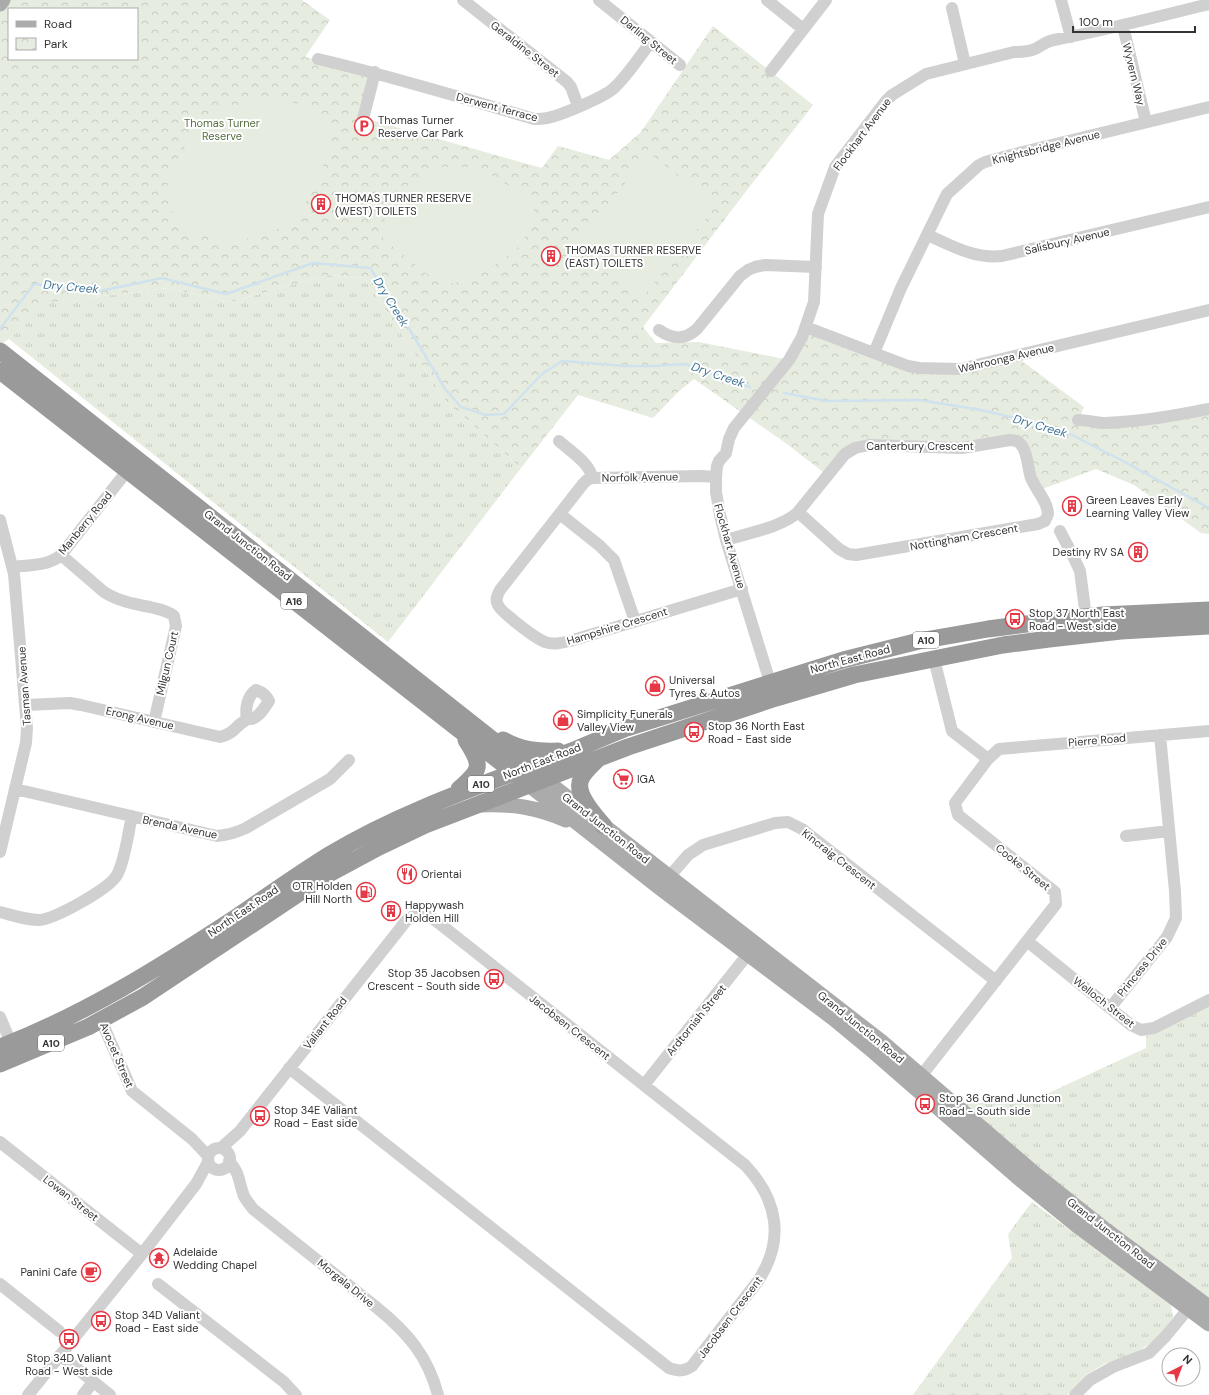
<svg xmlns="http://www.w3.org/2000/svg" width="1209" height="1395" font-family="'DM Sans',sans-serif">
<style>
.grass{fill:url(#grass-tufts)}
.park{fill:url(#park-crowns);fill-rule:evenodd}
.garden{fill:#e6ecdf}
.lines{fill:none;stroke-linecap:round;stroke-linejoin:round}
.stream{stroke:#cfe2ee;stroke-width:2.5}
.minor{stroke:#d0d0d0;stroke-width:12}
.major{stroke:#ababab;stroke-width:15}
.highway{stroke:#9a9a9a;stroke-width:17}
.labels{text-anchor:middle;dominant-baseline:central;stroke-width:4;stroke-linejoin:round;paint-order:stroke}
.shield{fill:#fff;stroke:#707070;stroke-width:1}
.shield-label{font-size:10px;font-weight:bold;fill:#333}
.street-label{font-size:11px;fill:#333;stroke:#fff}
.poi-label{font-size:11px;fill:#333;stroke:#fff;text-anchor:start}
.park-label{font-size:11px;fill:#56703f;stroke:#fff}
.water-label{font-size:12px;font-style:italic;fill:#3f7597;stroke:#fff}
</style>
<defs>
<pattern id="grass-tufts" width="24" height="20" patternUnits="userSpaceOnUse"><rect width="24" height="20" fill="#e6ecdf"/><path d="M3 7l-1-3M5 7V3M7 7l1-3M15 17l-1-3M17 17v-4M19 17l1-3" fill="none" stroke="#c6cbc0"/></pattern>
<pattern id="park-crowns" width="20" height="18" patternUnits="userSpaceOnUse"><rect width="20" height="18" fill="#e6ecdf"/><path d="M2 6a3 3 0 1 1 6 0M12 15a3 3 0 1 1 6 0" fill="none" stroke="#c6cbc0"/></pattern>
</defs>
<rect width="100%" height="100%" fill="#fff"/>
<path class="grass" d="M 328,275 L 364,278 L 447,402 L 521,468 L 388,642 L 9,339 L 45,303 L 168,288 L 230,302 Z
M 1209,1005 L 1209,1302 L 957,1103 L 1027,1103 L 1146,1048 L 1146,1036 L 1156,1033 Z
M 1032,1202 L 1171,1305 L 1173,1317 L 1156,1340 L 1137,1352 L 1104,1364 L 1086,1375 L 1067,1395 L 913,1395 L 1012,1258 L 1008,1234 Z"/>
<path class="park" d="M 10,0 L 302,0 L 330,20 L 305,57 L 375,72 L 367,119 L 542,168 L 558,146 L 609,160 L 641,132 L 713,26 L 813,105 L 747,190 L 643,327 L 656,343 L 699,342 L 789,360 L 806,327 L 919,368 L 1015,356 L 1084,407 L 1079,419 L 1209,409 L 1209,534 L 1201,533 L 1134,485 L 1096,469 L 1037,491 L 1022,444 L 976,446 L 863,445 L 827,475 L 787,444 L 694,379 L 678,392 L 653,418 L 578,395 L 521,468 L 447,402 L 364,278 L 328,275 L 230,302 L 168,288 L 46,303 L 9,339 L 0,345 L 0,12 ZM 9,9 L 137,9 L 137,59 L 9,59 Z"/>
<path class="garden" d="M 260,99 L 303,104 L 327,125 L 331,145 L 315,188 L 300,211 L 283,227 L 232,244 L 191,232 L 175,217 L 165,196 L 171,170 L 190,138 L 218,110 Z
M 649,153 L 716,206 L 643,297 L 577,244 Z
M 441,167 L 473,167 L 493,176 L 528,198 L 534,210 L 535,222 L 517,248 L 501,261 L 471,280 L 448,284 L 427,274 L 383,239 C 384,232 383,224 385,217 C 393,191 418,176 441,167 Z"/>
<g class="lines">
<path class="stream" d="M 0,329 L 34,284 L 100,291 L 162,278 L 226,294 L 313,263 L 370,268 L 401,315 L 445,389 L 461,407 L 486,415 L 504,414 L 542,374 L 562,361 L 625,366 L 654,366 L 685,364 L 750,387
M 784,393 L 827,401 L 919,400 L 981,410 L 1028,421 L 1072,435 L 1121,460 L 1209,508"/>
<path class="minor" d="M 463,0 L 567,82 L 571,87 L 578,106
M 599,0 L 680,65
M 767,0 L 803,29
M 1061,0 L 1071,37
M 952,8 L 965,64
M 1123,26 L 1146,122
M 318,59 C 391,76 463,98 534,119 C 539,119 543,119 547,118 C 560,116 606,96 614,88 C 628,75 639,57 651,42
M 771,71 L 826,0
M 362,123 L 375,72
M 928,235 C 952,246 975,259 1002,256 L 1209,207
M 806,327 L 908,366 L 919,368 L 960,369 L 1209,310
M 659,330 C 672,339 684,341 697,329 L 740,276 L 748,270 L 755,267 L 765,265 L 816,267
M 874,353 L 901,288 L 947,194 L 979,165 L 985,162 L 1011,155 L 1209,107
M 1078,420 C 1088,420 1097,423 1106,423 C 1141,422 1175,415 1209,409
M 559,441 C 569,450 591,464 592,478 L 701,476 L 716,477
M 592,478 L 587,480 L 583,484 L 500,590 C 497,595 495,600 498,605 C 501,612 536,639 545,642 C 553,645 561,643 570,641 L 742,589
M 560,514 L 600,546 L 614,560 L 635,621
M 0,520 L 14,574 L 27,728 L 26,743 L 0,852
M 1060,531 L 1074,558 L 1080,571 L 1086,617
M 726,540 C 746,534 785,526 798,512 L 845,454 L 855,448 L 869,445 L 962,448 L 1010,440 L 1017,441 C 1028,448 1027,466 1031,478 C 1036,490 1048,502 1048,514 L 1045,521 L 1038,524 L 856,555 L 848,554 L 839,549 L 798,512
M 61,555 L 104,592 C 118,601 134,604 150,607 C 158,609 167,610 174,616 L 176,626 L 154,722
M 12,567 C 28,565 49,566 61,555 L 127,471
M 770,682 L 726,540 L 720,515 L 716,492 L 716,477 L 717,466 L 719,461 L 726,453 L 729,439 L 734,428 L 789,360 L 802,337 L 814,302 L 818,214 L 835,167 L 886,101 L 892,95 L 926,74 L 1014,52 C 1021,52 1028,52 1035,49 C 1041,46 1047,41 1054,40 C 1106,30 1157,17 1209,4
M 26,705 L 70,703 L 81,705 L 220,737 C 235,733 234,727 246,720 C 249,718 248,719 252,719 C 260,716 265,707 269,701 C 266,695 262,692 256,690 C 247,696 245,709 247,719
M 988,759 L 999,749 L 1209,731
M 15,789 L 217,836 C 227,835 236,833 246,828 L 330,779 L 349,760
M 1126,836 L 1169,831
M 669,877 L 688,855 L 703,845 L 775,823 L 788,822 L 802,829 L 996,981
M 0,912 C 12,915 26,920 39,920 C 55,919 109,889 117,875 C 125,861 128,833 132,816
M 1027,941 L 1131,1025 L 1141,1030 L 1154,1028 L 1209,1000
M 1110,1008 L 1167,937 L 1176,918 L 1175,891 L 1160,735
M 0,1017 L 11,1043
M 101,1020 L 132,1091 L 192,1139 L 208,1156
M 921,1076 L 1056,904 L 1055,892 L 958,815 L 955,803 L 988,759 L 952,731 L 934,659
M 644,1085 L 748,954
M 0,1142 L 142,1254
M 221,1148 L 240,1131 L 406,921 L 416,914 L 425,914 L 435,920 L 745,1165 C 778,1200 785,1240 758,1281 L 692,1366 C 683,1372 678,1371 669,1368 L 289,1068
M208 1159a11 11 0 1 1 22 0a11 11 0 1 1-22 0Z
M 229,1161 C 241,1175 238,1181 244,1196 C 246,1200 250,1205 253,1209 L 376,1307 C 407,1332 428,1356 438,1395
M 0,1284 L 59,1331
M 158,1284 L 284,1382 L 296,1395
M 60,1355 L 110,1395
M 28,1395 L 142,1254 L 196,1184 L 208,1162
M 83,1395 L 93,1382
M 1075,1395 L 1090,1380 L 1113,1367 L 1149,1353 L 1165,1337 L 1188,1309"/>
<path class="major" d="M 0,4 L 3,0
M 536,773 L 882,1042 L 1033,1172 L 1106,1230 L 1209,1307
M 529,785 L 660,888 L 834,1019 L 875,1053 L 1022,1181 L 1076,1225 L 1209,1324
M 482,805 C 514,804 536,807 566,820"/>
<path class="highway" d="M 0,351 L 527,767
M 0,371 L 521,778
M 503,740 C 521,750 538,752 558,751
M 597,760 C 592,765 584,772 581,779 C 574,794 595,815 604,826
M 459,789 C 481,770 483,766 466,740
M 0,1047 C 84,1015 160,967 235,918 C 266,897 297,875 329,855 C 404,810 487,783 569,752 C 587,745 606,736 624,729 L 843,660 L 919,641 L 988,629 L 1065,619 L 1103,615 L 1209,610
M 0,1064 L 88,1027 L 143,997 L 325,876 L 379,847 L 425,825 L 628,747 L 776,698 L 854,675 L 1003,645 L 1049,639 L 1121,631 L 1209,626"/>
</g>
<defs>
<g id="parking-ring" transform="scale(1)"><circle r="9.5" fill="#fff" stroke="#e63946" stroke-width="1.5"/><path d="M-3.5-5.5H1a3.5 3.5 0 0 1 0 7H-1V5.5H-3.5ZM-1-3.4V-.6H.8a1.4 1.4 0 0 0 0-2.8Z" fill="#e63946"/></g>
<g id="building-ring" transform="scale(1)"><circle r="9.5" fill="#fff" stroke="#e63946" stroke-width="1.5"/><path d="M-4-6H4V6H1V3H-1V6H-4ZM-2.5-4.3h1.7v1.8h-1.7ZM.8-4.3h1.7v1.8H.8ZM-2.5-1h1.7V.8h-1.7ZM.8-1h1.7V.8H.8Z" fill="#e63946"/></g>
<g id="bus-ring" transform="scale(1)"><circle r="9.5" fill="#fff" stroke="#e63946" stroke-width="1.5"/><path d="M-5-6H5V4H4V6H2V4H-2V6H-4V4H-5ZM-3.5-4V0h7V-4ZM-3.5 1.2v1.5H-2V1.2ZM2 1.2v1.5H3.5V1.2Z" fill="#e63946"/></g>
<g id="shop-ring" transform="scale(1)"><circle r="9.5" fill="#fff" stroke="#e63946" stroke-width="1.5"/><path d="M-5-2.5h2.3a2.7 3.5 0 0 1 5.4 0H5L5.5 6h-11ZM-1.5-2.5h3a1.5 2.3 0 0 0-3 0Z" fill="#e63946"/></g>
<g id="supermarket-ring" transform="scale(1)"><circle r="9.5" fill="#fff" stroke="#e63946" stroke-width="1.5"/><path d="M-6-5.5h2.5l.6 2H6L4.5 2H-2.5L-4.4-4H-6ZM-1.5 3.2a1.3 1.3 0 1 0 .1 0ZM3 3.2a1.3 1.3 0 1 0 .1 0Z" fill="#e63946"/></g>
<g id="restaurant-ring" transform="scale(1)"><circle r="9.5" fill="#fff" stroke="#e63946" stroke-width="1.5"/><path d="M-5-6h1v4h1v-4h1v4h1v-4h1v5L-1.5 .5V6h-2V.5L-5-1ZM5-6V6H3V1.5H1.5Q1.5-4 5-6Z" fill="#e63946"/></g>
<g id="fuel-ring" transform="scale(1)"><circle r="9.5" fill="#fff" stroke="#e63946" stroke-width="1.5"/><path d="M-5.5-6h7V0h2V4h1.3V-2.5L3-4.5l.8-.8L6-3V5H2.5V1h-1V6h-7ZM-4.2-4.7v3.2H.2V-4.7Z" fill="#e63946"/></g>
<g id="temple-ring" transform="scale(1)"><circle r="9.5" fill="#fff" stroke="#e63946" stroke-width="1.5"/><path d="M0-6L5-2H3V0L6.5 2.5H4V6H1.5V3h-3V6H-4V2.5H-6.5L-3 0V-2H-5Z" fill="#e63946"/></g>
<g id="cafe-ring" transform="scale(1)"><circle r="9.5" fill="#fff" stroke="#e63946" stroke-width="1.5"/><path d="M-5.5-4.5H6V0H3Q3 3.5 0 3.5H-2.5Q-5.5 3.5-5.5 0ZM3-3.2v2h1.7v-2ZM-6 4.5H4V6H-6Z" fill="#e63946"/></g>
</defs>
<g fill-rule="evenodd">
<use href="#parking-ring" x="364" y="126"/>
<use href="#building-ring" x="321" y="204"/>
<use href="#building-ring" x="551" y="256"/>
<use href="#building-ring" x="1072" y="506"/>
<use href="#building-ring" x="1138" y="552"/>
<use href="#bus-ring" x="1015" y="619"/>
<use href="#shop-ring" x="655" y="686"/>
<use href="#shop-ring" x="563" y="720"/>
<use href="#bus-ring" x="694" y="732"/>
<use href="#supermarket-ring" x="623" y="779"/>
<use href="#restaurant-ring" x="407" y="874"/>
<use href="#fuel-ring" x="366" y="892"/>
<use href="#building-ring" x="391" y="911"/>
<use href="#bus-ring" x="494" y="979"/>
<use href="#bus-ring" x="925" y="1104"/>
<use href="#bus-ring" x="260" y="1116"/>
<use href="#temple-ring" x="159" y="1258"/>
<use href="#cafe-ring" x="91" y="1272"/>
<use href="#bus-ring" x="101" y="1321"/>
<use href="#bus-ring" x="69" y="1339"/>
</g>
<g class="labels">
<g class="shield">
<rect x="281" y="593" width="26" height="16" rx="3"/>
<rect x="913" y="632" width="26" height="16" rx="3"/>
<rect x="468" y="776" width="26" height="16" rx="3"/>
<rect x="38" y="1035" width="26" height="16" rx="3"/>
</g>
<g class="shield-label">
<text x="294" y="601">A16</text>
<text x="926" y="640">A10</text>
<text x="481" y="784">A10</text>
<text x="51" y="1043">A10</text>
</g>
<g class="street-label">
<text transform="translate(649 40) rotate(39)">Darling Street</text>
<text transform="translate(525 49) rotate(38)">Geraldine Street</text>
<text transform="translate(1134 74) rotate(76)">Wyvern Way</text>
<text transform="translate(497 107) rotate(15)">Derwent Terrace</text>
<text transform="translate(862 134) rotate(-53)">Flockhart Avenue</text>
<text transform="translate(1046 147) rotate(-14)">Knightsbridge Avenue</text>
<text transform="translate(1067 241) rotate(-13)">Salisbury Avenue</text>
<text transform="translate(1006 358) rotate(-13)">Wahroonga Avenue</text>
<text x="920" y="446">Canterbury Crescent</text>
<text transform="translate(640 477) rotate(-1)">Norfolk Avenue</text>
<text transform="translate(85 523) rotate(-51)">Manberry Road</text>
<text transform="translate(964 537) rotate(-10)">Nottingham Crescent</text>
<text transform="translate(248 545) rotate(38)">Grand Junction Road</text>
<text transform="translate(730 546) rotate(74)">Flockhart Avenue</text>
<text transform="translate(617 626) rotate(-17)">Hampshire Crescent</text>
<text transform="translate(850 659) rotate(-15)">North East Road</text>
<text transform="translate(167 663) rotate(-77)">Milgun Court</text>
<text transform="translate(24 686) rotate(-94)">Tasman Avenue</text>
<text transform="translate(140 718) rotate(13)">Erong Avenue</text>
<text transform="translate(1097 740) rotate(-5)">Pierre Road</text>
<text transform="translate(542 761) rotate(-21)">North East Road</text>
<text transform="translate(180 827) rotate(12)">Brenda Avenue</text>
<text transform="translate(606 828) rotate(38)">Grand Junction Road</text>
<text transform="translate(839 859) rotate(38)">Kincraig Crescent</text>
<text transform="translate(1023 867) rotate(39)">Cooke Street</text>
<text transform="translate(243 911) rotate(-34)">North East Road</text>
<text transform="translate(1142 967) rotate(-51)">Princess Drive</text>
<text transform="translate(1104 1002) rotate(38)">Welloch Street</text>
<text transform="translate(696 1020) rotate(-51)">Ardtornish Street</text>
<text transform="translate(325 1023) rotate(-52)">Valiant Road</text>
<text transform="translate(570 1027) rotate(38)">Jacobsen Crescent</text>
<text transform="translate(861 1027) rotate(39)">Grand Junction Road</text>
<text transform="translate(117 1055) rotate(67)">Avocet Street</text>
<text transform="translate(71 1198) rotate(38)">Lowan Street</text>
<text transform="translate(1111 1233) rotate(38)">Grand Junction Road</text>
<text transform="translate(346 1283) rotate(39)">Morgala Drive</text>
<text transform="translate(730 1317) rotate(-53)">Jacobsen Crescent</text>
</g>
<g class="poi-label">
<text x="378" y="120">Thomas Turner<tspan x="378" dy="13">Reserve Car Park</tspan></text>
<text x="335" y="198">THOMAS TURNER RESERVE<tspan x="335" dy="13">(WEST) TOILETS</tspan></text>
<text x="565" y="250">THOMAS TURNER RESERVE<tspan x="565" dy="13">(EAST) TOILETS</tspan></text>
<text x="1086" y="500">Green Leaves Early<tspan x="1086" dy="13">Learning Valley View</tspan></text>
<text x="1124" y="552" text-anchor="end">Destiny RV SA</text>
<text x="1029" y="613">Stop 37 North East<tspan x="1029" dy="13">Road - West side</tspan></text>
<text x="669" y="680">Universal<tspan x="669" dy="13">Tyres &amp; Autos</tspan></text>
<text x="577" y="714">Simplicity Funerals<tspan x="577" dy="13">Valley View</tspan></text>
<text x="708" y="726">Stop 36 North East<tspan x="708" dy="13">Road - East side</tspan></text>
<text x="637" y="779">IGA</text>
<text x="421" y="874">Orientai</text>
<text x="352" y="886" text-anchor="end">OTR Holden<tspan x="352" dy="13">Hill North</tspan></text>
<text x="405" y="905">Happywash<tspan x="405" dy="13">Holden Hill</tspan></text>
<text x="480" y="973" text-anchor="end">Stop 35 Jacobsen<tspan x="480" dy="13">Crescent - South side</tspan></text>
<text x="939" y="1098">Stop 36 Grand Junction<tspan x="939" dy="13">Road - South side</tspan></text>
<text x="274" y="1110">Stop 34E Valiant<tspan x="274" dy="13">Road - East side</tspan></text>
<text x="173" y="1252">Adelaide<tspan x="173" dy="13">Wedding Chapel</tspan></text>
<text x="77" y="1272" text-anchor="end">Panini Cafe</text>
<text x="115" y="1315">Stop 34D Valiant<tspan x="115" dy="13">Road - East side</tspan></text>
<text x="69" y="1358" text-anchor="middle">Stop 34D Valiant<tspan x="69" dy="13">Road - West side</tspan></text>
</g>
<g class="park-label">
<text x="222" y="123">Thomas Turner<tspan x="222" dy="13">Reserve</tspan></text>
</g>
<g class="water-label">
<text transform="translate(71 287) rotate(5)">Dry Creek</text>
<text transform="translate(391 302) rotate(58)">Dry Creek</text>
<text transform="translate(718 375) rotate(19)">Dry Creek</text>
<text transform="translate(1040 426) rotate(16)">Dry Creek</text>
</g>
</g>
<rect x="8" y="8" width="130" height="52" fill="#ffffff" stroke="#adadad"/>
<rect x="16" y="21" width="20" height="6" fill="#ababab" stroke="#adadad"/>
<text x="44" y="28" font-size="12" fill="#333333">Road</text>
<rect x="16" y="38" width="20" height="12" fill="url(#park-crowns)" stroke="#adadad"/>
<text x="44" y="48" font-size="12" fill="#333333">Park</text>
<g transform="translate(1181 1367) rotate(42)"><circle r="19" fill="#ffffff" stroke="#adadad"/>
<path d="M0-3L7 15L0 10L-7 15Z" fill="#e63946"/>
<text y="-6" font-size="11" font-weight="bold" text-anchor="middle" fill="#333333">N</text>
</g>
<path d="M1073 26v6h122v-6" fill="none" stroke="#333333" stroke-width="2"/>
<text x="1079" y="26" font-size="12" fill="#333333" stroke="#ffffff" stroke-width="3" paint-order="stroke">100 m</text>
</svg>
